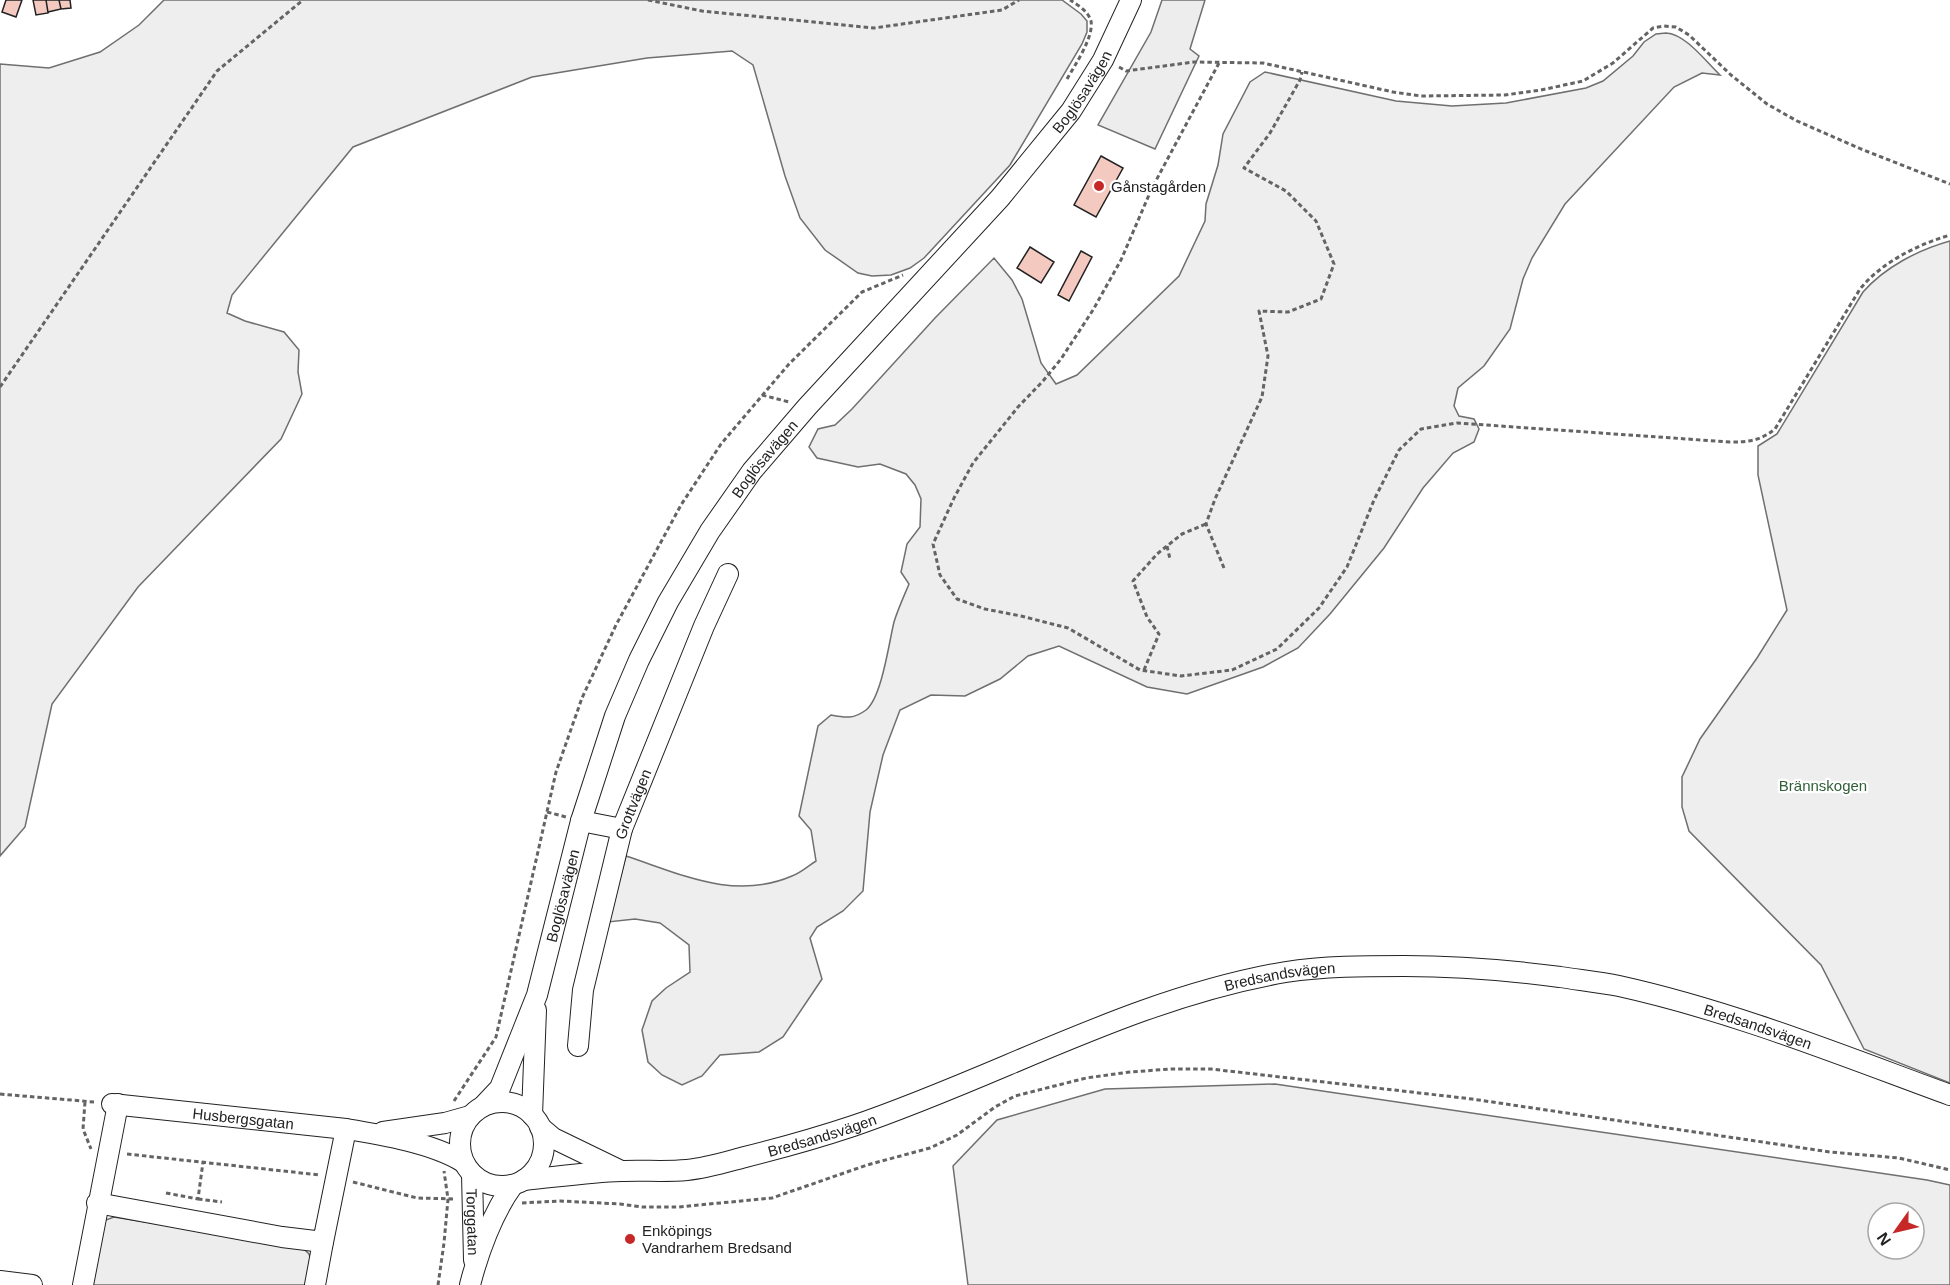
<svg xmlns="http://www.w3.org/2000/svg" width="1950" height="1285" font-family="Arial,sans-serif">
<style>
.green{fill:#eee;stroke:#6f6f6f;stroke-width:1.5;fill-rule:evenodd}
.parking{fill:#ededed;stroke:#6f6f6f;stroke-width:1.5}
.building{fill:#f3c9c0;stroke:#222;stroke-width:1.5}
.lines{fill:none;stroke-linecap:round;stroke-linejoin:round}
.minor-casing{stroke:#222;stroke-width:22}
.path{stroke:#646464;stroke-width:3;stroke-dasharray:4.5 3;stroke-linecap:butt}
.minor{stroke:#fff;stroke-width:20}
.poi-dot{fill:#c62828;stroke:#fff;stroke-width:2}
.labels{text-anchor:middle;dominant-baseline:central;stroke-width:4.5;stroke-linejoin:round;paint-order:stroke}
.street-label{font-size:15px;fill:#222;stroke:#fff}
.poi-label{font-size:15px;fill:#222;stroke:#fff;text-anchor:start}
.park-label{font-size:15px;fill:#2f5e38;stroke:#fff}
</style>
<rect width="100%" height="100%" fill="#fff"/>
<path class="green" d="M 164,0 L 1062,0 L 1081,14 L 1087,21 L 1087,32 L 1082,44 L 1010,165 L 924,258 L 910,268 L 891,275 L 872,276 L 858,273 L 825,250 L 800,218 L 785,176 L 753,65 L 732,51 L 647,58 L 532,77 L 353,147 L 232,295 L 227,313 L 245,321 L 284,332 L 299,350 L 298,372 L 302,394 L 281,439 L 138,587 L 52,704 L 25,827 L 0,856 L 0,64 L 49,68 L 100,52 L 139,25 Z
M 1666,33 C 1686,34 1706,62 1720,75 L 1702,73 L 1674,87 L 1565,204 L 1532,258 L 1523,279 L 1510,329 L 1484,366 L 1458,388 L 1454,406 L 1459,416 L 1474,419 L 1479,429 L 1474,442 L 1453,453 L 1423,488 L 1384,548 L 1330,614 L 1298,648 L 1263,667 L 1187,694 L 1147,687 L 1059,646 L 1028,656 L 1000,679 L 965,696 L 931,695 L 900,710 L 883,755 L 870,812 L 863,891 L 843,911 L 817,927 L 810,938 L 822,979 L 783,1037 L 759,1052 L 720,1055 L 702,1076 L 682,1085 L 662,1075 L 648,1062 L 642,1030 L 652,1001 L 666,988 L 690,972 L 689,945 L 660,923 L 635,919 L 608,922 L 626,856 C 681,874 734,901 792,876 C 801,873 808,866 816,861 L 811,830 L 799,816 L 818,726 L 831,715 C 846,718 854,719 866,710 C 882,697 889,642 894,622 C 898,609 904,596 909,584 L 901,572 L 907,544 L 920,527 L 921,499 L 915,485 L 906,474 L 880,464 L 858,467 L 817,458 L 809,447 L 818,429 L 835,425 L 852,409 L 935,318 L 994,258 L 1012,280 L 1022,299 L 1041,363 L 1056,384 L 1077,375 L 1179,276 L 1205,221 L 1206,204 L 1218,165 L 1223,134 L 1250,82 L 1265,72 L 1396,101 L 1452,106 L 1506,103 L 1586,88 L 1603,81 L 1633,56 L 1644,42 L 1656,34 Z
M 1950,241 L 1950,1083 L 1864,1049 L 1821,965 L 1689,831 L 1682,807 L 1682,777 L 1700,739 L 1757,658 L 1787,610 L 1758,475 L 1758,446 L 1777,434 L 1863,292 C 1885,267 1918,250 1950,241 Z
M 1275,1084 L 1927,1180 L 1950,1185 L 1950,1285 L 968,1285 L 953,1166 L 997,1120 L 1105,1089 ZM 1878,1213 L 1914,1213 L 1914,1249 L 1878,1249 Z"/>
<path class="parking" d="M 1162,0 L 1205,0 L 1190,49 L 1199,56 L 1155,149 L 1098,125 L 1151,32 Z
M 114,1217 L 302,1247 L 309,1254 L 312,1263 L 308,1285 L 92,1285 L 103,1221 Z"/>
<path class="building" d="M 6,0 L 22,0 L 16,17 L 2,12 Z
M 33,0 L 46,0 L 48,13 L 36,15 Z
M 46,0 L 59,0 L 61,9 L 48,12 Z
M 59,0 L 70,0 L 71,8 L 61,9 Z
M 1101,156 L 1123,168 L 1096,217 L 1074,205 Z
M 1030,247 L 1054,262 L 1041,283 L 1017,268 Z
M 1081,251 L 1092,257 L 1069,301 L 1058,295 Z"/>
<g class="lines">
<g class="minor-casing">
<g id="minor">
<path d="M 581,821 L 622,829"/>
<path id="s1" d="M 578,1046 L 583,990 L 622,829 L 704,626 L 728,574"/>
<circle cx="502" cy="1144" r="42"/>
<path id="s2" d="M 112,1104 L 346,1129 C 383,1135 432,1143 463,1162"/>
<path id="s3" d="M 484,1105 L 500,1088 L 537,995 L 581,821 L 615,716 L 639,660 L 668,602 L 710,531 L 752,471 L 807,407 L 1000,198 L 1071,111 L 1103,60 L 1131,0"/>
<path d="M 532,1115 L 536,1010"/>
<path d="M 540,1127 L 553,1138 L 621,1171"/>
<path d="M 383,1132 L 445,1123 L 470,1116"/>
<path id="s4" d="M 472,1174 L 474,1260"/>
<path id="s5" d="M 524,1180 C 556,1177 589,1172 621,1171 C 643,1170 665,1172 687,1170 C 707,1168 726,1162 745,1157 C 781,1148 817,1138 853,1126 C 998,1077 1133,998 1286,972 C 1324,966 1365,966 1404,966 C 1458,966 1507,970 1560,977 C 1579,980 1599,982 1619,986 C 1732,1011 1841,1055 1950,1095"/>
<path d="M 97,1203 L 282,1237 L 323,1242 L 346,1129"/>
<path d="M 0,1281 L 32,1285"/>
<path d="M 83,1285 L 118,1104"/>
<path d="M 315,1285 L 323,1242"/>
<path d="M 470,1285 C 478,1253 493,1212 513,1185"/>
</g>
</g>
<path class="path" d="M 648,0 L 702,11 L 874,28 L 1002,10 L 1019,0
M 1219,63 L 1152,188 L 1121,260 L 1093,310 L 1061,359 L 1043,381 L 1018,407 L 973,463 L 954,498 L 933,544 L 940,575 L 957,599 L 985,609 L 1021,616 L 1068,628 L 1140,670 L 1181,676 L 1232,670 L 1277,649 L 1319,608 L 1347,567 L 1374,500 L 1399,450 L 1421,429 L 1457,423 L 1730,442 C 1748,442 1760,441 1775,429 L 1860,289 C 1882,262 1917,245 1950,235
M 1119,67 L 1126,71 L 1194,62 L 1263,63 L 1393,92 L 1421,96 L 1505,95 L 1541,90 L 1583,81 L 1613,63 L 1653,28 L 1664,26 L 1676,27 L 1689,35 L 1731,75 L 1767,104 L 1797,121 L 1861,149 L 1950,184
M 1067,79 C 1075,65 1094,37 1091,21 C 1088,11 1078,5 1070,0
M 0,387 L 217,71 L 303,0
M 762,395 L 789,402
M 1167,546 L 1170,559
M 1224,568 L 1206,524 L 1215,499 L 1262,397 L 1268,356 L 1259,311 L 1288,312 L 1321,299 L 1334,264 L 1316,221 L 1286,191 L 1244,168 L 1270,133 L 1300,80 L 1302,72
M 1144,670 L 1159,634 L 1147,617 L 1133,581 L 1157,554 L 1182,534 L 1206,524
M 547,812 L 566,817
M 0,1094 L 94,1102
M 454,1101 L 496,1037 L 556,772 L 582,698 L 616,625 L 681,505 L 721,444 L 789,364 L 862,292 L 903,275
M 85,1102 L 83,1129 L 91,1149
M 127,1154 L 320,1175
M 353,1182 L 417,1198 L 456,1199
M 166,1193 L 198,1199 L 203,1162
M 198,1199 L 222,1202
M 522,1203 L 560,1201 L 620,1204 L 642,1207 L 678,1207 L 772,1198 L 867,1165 L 930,1148 L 957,1135 L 995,1107 L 1015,1096 L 1086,1078 L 1130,1072 L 1171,1069 L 1211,1069 L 1472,1099 L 1830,1152 L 1899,1158 L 1950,1170
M 438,1285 L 444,1243 L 448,1199 L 444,1171"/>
<use href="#minor" class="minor"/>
</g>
<g class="poi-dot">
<circle cx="1099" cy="186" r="6"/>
<circle cx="630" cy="1239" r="6"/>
</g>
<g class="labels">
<g class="street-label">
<text stroke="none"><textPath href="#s3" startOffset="1198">Boglösavägen</textPath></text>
<text stroke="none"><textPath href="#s3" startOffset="712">Boglösavägen</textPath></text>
<text stroke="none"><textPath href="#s1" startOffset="249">Grottvägen</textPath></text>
<text stroke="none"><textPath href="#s3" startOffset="226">Boglösavägen</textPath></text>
<text stroke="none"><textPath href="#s5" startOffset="789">Bredsandsvägen</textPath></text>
<text stroke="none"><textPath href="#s5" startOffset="1275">Bredsandsvägen</textPath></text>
<text stroke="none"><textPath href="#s2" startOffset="132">Husbergsgatan</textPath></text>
<text stroke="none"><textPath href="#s5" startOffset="303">Bredsandsvägen</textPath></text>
<text stroke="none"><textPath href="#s4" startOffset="48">Torggatan</textPath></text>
</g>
<g class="poi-label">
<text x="1111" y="186">Gånstagården</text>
<text x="642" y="1230">Enköpings<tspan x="642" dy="17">Vandrarhem Bredsand</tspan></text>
</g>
<g class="park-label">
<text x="1823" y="785">Brännskogen</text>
</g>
</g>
<g transform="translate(1896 1231) rotate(236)"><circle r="28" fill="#ffffff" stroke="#a7a7a7" stroke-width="1.5"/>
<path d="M0-4.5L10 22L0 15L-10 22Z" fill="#c62828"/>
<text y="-9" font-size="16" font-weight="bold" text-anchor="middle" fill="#222222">N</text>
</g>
</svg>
